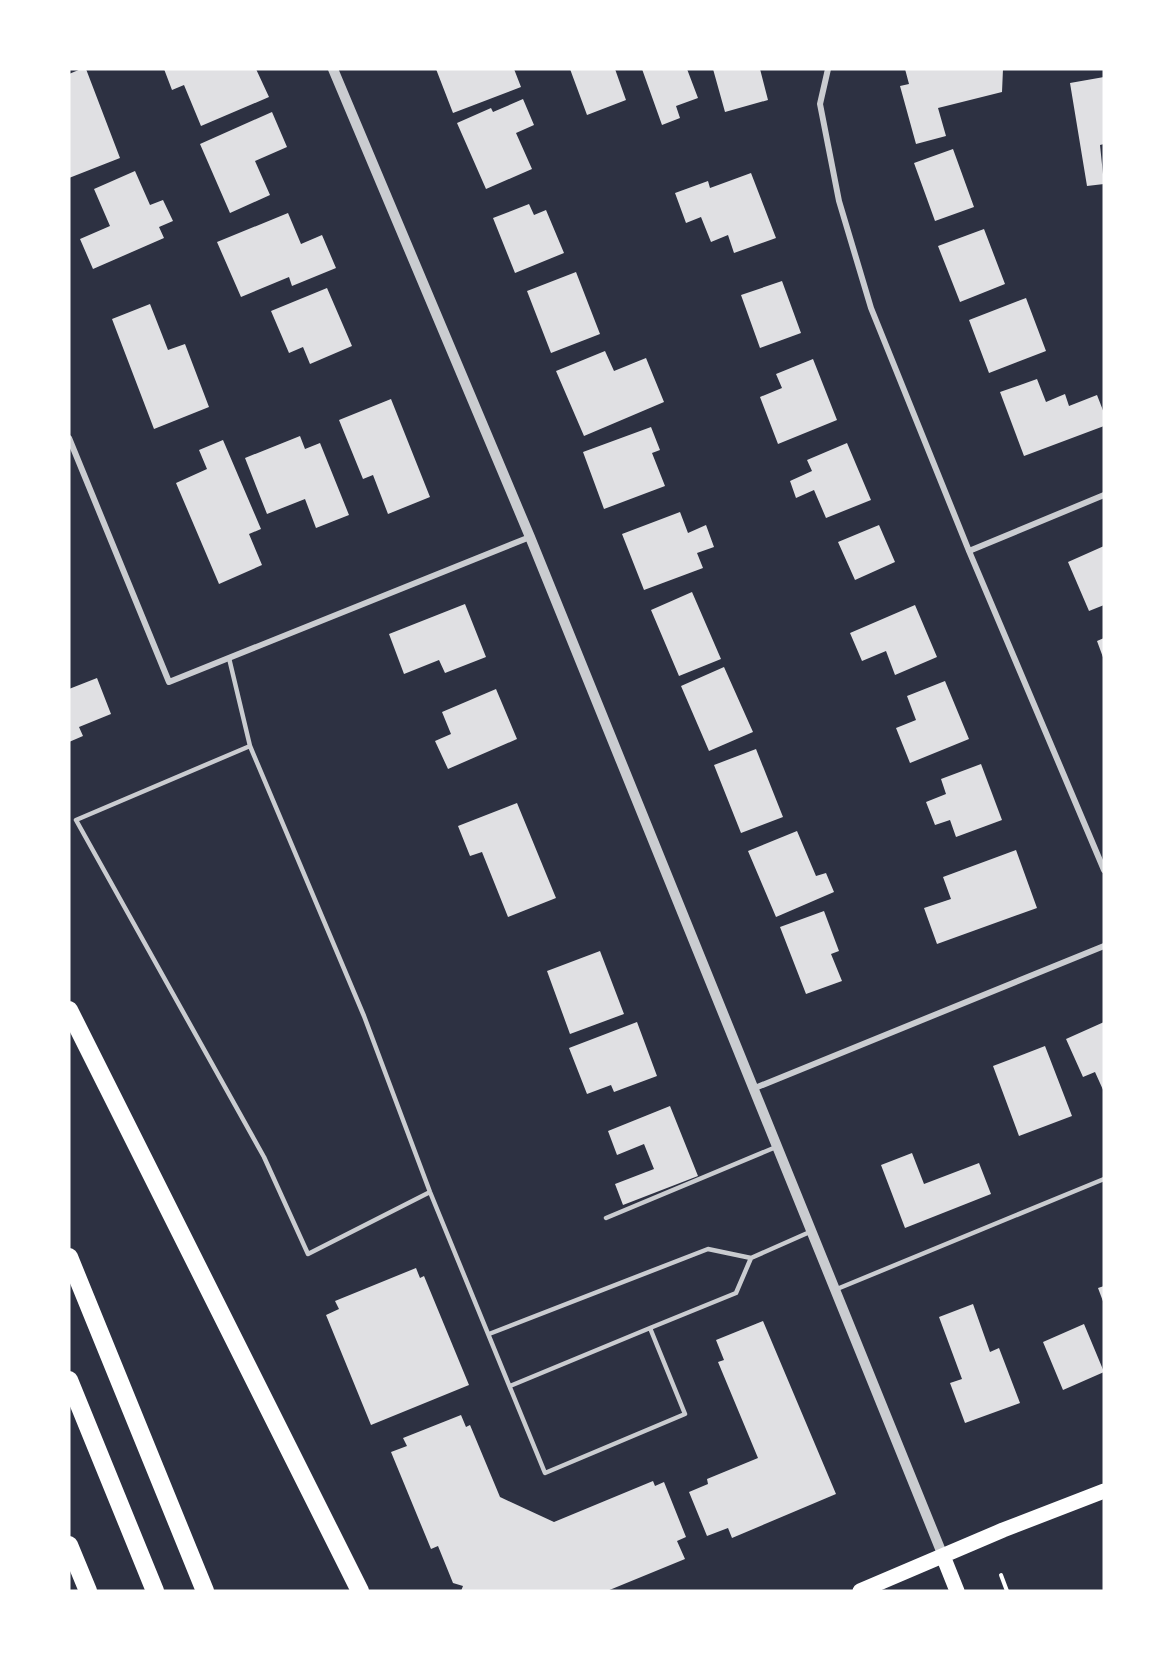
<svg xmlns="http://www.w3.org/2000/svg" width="1173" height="1660" font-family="'Fira Sans Condensed',sans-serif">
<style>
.building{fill:#e0e0e3}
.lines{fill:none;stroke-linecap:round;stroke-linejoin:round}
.path{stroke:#fff;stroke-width:4}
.service{stroke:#caccd0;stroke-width:4.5}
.minor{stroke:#caccd0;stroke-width:6}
.tertiary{stroke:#caccd0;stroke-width:10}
.primary{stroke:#fff;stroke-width:15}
.motorway{stroke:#fff;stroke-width:18}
</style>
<rect width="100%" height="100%" fill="#2d3142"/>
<path class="building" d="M 81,69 L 86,69 L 120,158 L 69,178 L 69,74 Z
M 164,69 L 256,69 L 269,97 L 201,126 L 184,85 L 172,90 Z
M 436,69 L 514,69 L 521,87 L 453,113 Z
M 570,69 L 615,69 L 626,100 L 587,115 Z
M 642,69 L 687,69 L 698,98 L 676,106 L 680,118 L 662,125 Z
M 713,69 L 760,69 L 768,100 L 725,112 Z
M 905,69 L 1003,69 L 1002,92 L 938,108 L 946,136 L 916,144 L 900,86 L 909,84 Z
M 1104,77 L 1104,144 L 1100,145 L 1104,184 L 1087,186 L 1070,83 Z
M 523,99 L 534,125 L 516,133 L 532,169 L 486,189 L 457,123 L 491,108 L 493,112 Z
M 272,112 L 287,147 L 255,161 L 270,195 L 230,213 L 200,144 Z
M 953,149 L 974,207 L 935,221 L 914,163 Z
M 135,171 L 150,205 L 163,200 L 173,221 L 159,227 L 164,238 L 93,269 L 80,239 L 110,226 L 94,189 Z
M 751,173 L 776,238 L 734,253 L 728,235 L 711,242 L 701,217 L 686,223 L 675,193 L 708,181 L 710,188 Z
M 529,204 L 534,215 L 546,210 L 564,253 L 515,273 L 493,218 Z
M 288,213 L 301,244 L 322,235 L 336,268 L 292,286 L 289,277 L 241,297 L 217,242 Z
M 984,229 L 1005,284 L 960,302 L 938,246 Z
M 576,272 L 600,334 L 551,353 L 527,291 Z
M 782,281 L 801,333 L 760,348 L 741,295 Z
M 327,288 L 352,346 L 310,364 L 303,347 L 289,353 L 271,311 Z
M 1026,298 L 1046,351 L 989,373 L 969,320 Z
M 150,304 L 168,350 L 185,344 L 209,407 L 154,429 L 112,319 Z
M 605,351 L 614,371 L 646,358 L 664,402 L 584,436 L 556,371 Z
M 813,359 L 837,420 L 778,444 L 760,397 L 782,388 L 776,374 Z
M 1037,379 L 1046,402 L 1065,394 L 1069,406 L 1097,395 L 1104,413 L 1104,426 L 1024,456 L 1000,392 Z
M 391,399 L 430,497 L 388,514 L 373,475 L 363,479 L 339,420 Z
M 651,427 L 660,450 L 652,453 L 665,486 L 604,509 L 583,452 Z
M 300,436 L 305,449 L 320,443 L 349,515 L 316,528 L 305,499 L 267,514 L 245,458 Z
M 223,440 L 261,529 L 249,534 L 262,565 L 219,584 L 176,483 L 207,469 L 199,450 Z
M 847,443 L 871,500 L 826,518 L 814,490 L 796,498 L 790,481 L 812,471 L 807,460 Z
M 680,512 L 688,533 L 706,525 L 714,547 L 697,553 L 703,568 L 644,590 L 622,534 Z
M 879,525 L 895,562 L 855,580 L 838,542 Z
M 1104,546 L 1104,605 L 1089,611 L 1068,562 Z
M 692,592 L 721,659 L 679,676 L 651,610 Z
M 465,604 L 486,657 L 445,673 L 439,660 L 404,674 L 389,634 Z
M 915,605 L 937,657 L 895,675 L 886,651 L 862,661 L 850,633 Z
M 1104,638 L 1104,660 L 1097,641 Z
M 724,667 L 753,732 L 709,751 L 681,686 Z
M 97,678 L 111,714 L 79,727 L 83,736 L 69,742 L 69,689 Z
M 945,681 L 969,739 L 910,763 L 896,728 L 916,720 L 907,696 Z
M 496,689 L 517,739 L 448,769 L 435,741 L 451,734 L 442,712 Z
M 756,749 L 783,817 L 741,833 L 714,765 Z
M 981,764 L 1002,820 L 956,837 L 950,820 L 935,825 L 926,802 L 946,794 L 941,779 Z
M 517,803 L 556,898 L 508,917 L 482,852 L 470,856 L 458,826 Z
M 797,831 L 816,876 L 826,873 L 834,892 L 776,917 L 748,851 Z
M 1016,850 L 1037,908 L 937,944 L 924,908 L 951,899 L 943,877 Z
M 824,911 L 839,951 L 831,954 L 842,981 L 806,994 L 780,927 Z
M 600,951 L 624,1014 L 570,1034 L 547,971 Z
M 637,1022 L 657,1076 L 614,1092 L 611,1085 L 587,1094 L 569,1048 Z
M 1104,1022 L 1104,1092 L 1095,1072 L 1083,1077 L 1066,1039 Z
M 1045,1046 L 1072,1116 L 1019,1136 L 993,1066 Z
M 670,1106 L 698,1176 L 623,1205 L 615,1184 L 654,1169 L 644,1144 L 617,1155 L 608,1131 Z
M 912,1153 L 924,1184 L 979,1163 L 991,1194 L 905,1228 L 881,1165 Z
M 416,1268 L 420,1278 L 424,1276 L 469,1385 L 371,1425 L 326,1315 L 339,1309 L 335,1301 Z
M 1104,1286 L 1104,1304 L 1098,1288 Z
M 973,1304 L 990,1352 L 999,1348 L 1020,1403 L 965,1423 L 950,1383 L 962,1379 L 939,1317 Z
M 763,1321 L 836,1494 L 732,1538 L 728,1528 L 707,1536 L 689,1492 L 708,1484 L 707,1479 L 758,1458 L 718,1362 L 724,1360 L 716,1340 Z
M 1084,1324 L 1104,1372 L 1063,1390 L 1043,1342 Z
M 461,1415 L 466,1427 L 470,1425 L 500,1497 L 554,1522 L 653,1481 L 655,1486 L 664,1482 L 686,1537 L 677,1541 L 685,1559 L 607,1591 L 461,1591 L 463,1586 L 453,1583 L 438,1546 L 431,1549 L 391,1452 L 407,1446 L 403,1438 Z"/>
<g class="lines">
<path class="path" d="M 1001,1575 L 1007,1591"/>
<path class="service" d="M 229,658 L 250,746 L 364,1016 L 430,1192 L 545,1473 L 685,1414 L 650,1328 L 736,1293 L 751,1258
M 250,746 L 76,820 L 264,1157 L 308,1254 L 430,1192
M 606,1218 L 776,1147
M 837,1289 L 1104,1179
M 489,1334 L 708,1249 L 751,1258 L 812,1231
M 510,1386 L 650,1328"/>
<path class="minor" d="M 828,69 L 820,104 L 839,201 L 871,308 L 969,551 L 1104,870
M 69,438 L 169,682 L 530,537
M 969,551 L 1104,495
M 755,1088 L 1104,946"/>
<path class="tertiary" d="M 333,69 L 530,537 L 943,1556"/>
<path class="primary" d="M 943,1556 L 957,1591
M 860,1591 L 1003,1530 L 1104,1491"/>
<path class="motorway" d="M 69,1010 L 360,1591
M 69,1257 L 205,1591
M 69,1380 L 155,1591
M 69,1545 L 88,1591"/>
</g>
<rect width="1173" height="1660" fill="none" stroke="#ffffff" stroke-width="141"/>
</svg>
